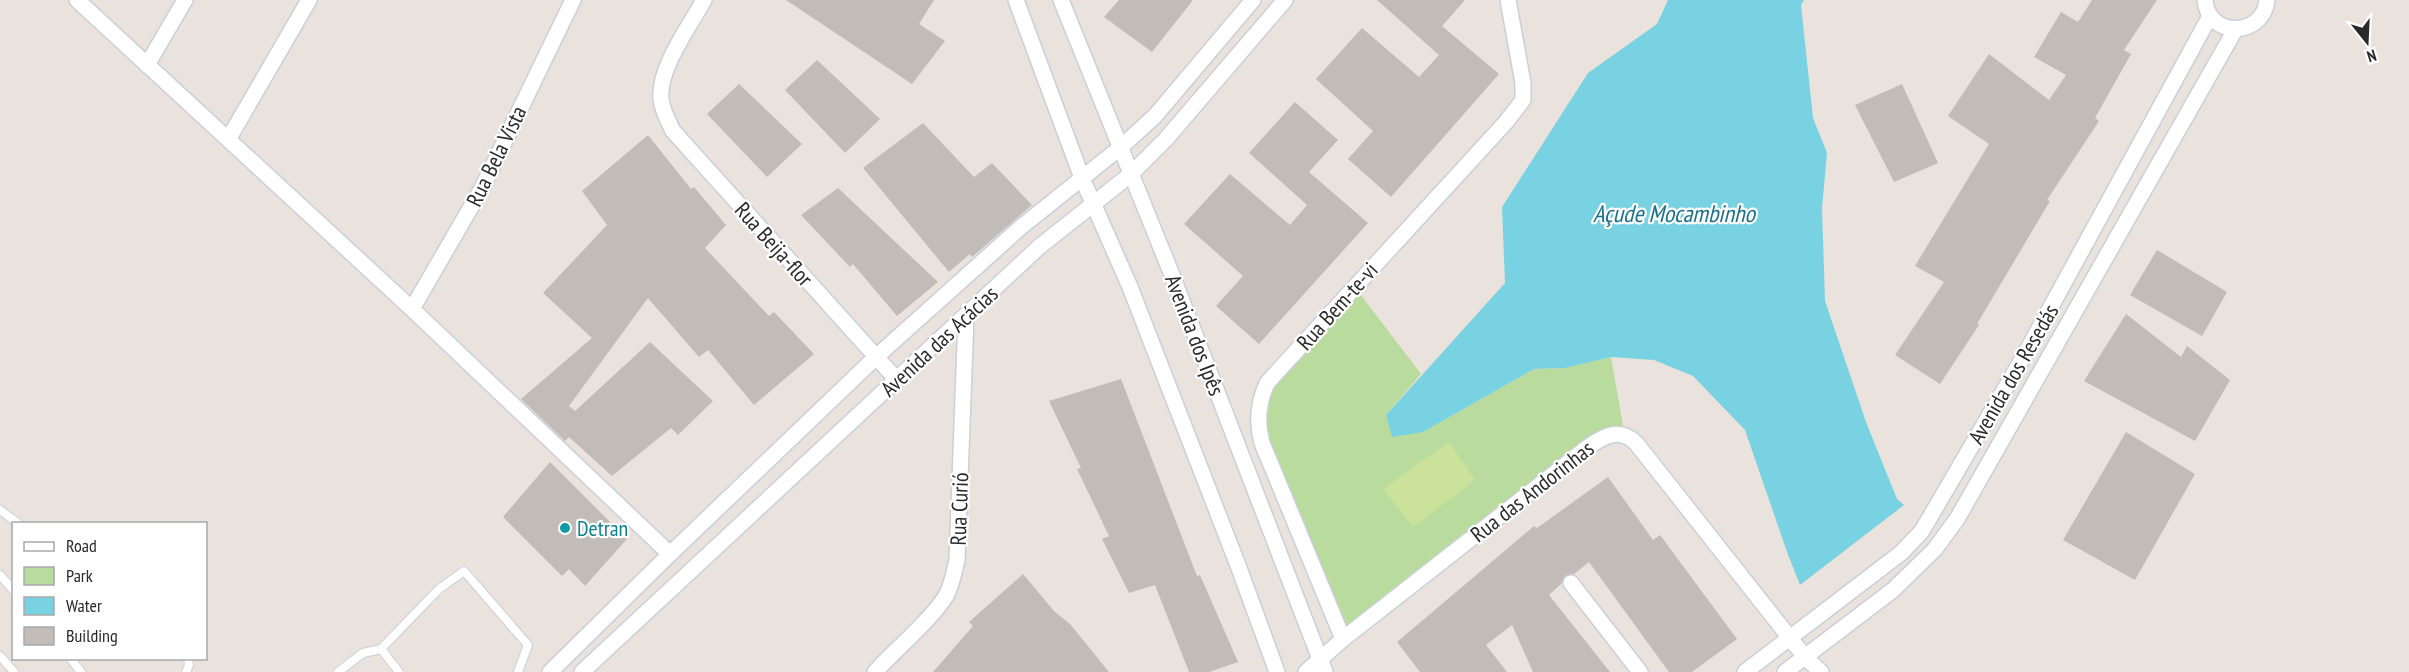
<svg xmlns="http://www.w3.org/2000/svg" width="2409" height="672" font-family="'PT Sans Narrow',sans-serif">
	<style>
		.green { fill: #b9db9d }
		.pitch { fill: #cbe29a }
		.water { fill: #78d2e2 }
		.building { fill: #c2bcb8 }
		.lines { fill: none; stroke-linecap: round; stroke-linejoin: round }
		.service-casing { stroke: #cacfd9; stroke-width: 10 }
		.minor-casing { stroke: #cacfd9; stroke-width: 18 }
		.service { stroke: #fff; stroke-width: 8 }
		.minor { stroke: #fff; stroke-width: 15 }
		.culture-dot { fill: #0f9aa8; stroke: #fff; stroke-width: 2 }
		.labels { text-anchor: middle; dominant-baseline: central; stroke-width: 4.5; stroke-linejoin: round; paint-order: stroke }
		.street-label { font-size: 22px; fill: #292929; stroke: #fff }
		.culture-label { font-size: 22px; fill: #0d838f; stroke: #fff; text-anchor: start }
		.water-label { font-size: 24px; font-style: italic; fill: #1a718b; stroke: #fff }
	</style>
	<rect width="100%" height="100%" fill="#eae2dc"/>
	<!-- green -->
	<polygon class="green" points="1357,290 1421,374 1386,415 1423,432 1534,369 1565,368 1611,357 1623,426 1343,637 1266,443 1262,417 1271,385"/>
	<!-- pitch -->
	<polygon class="pitch" points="1449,442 1475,480 1413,527 1383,489"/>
	<!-- water -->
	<polygon class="water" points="1668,0 1804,0 1801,5 1813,118 1827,153 1822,208 1825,301 1866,422 1897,499 1904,505 1800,585 1787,552 1745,430 1693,376 1654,360 1611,357 1565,368 1534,369 1423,432 1392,437 1386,415 1505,283 1502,207 1588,73 1657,24"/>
	<!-- building -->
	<g class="building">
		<polygon points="786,0 934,0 919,24 945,41 912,84"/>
		<polygon points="1119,0 1193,0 1152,52 1104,17"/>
		<polygon points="1377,0 1465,0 1442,26 1499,74 1391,197 1348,159 1373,131 1316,79 1362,28 1419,77 1439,55"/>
		<polygon points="2092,0 2157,0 2124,50 2131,54 2095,118 2099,121 2047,200 2050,201 1977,324 1979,325 1940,384 1895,355 1944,282 1915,266 1989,144 1948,116 1989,54 2049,100 2066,75 2034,57 2061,12 2078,22"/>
		<polygon points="817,60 880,119 845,153 785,90"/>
		<polygon points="739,84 802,144 767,177 707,114"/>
		<polygon points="1902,84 1938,163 1894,182 1855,105"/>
		<polygon points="1295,102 1338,140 1309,172 1368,223 1259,344 1216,306 1243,276 1184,224 1230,174 1290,225 1307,205 1249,153"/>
		<polygon points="923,123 974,177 992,163 1032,205 972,257 970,254 949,272 863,168"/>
		<polygon points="648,135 691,189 694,187 726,225 705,248 769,316 774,312 814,354 754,405 708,350 699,357 648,298 569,406 575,411 650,342 713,401 678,435 671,428 612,476 569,437 565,441 521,399 592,338 543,293 607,225 582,191"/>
		<polygon points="838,188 938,282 897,316 853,264 850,267 801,215"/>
		<polygon points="2157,250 2227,292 2202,336 2130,295"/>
		<polygon points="2126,314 2181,357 2187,346 2230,380 2195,441 2084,381"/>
		<polygon points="1121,379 1197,576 1200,575 1238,662 1209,672 1189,672 1155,585 1129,593 1102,539 1109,536 1077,469 1081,468 1049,401"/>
		<polygon points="2126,432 2195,474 2135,580 2063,540"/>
		<polygon points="550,462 627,539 585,586 569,569 562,576 503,517"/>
		<polygon points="1608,477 1653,540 1660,535 1737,639 1692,672 1669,672 1589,562 1574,574 1565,576 1561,584 1549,595 1610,672 1533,672 1512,625 1486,645 1507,672 1420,672 1397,642 1534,526 1537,528"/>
		<polygon points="1023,574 1054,611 1070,624 1109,672 933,672 973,626 969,622"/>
	</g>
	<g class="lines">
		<!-- service casing -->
		<g class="service-casing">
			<g id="service">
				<polyline points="0,510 19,524"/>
				<polyline points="0,575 14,591"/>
				<polyline points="381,649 399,672"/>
				<polyline points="0,656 14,672"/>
				<polyline points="70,658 81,672"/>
				<polyline points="186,672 189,665 188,658"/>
				<polyline points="338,672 363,653 381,649 439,589 464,571 528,645 518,672"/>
			</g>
		</g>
		<!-- minor casing -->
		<g class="minor-casing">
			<g id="minor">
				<polyline points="77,0 412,309 670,554"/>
				<path d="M704 0C689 27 658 69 661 99 662 110 668 121 673 131L897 380"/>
				<polyline points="1016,0 1082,178 1130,287 1239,568 1277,672"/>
				<polyline points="1061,0 1172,275 1325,672"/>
				<path d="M2205 0C2208 38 2263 38 2267 0"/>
				<polyline points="147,65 185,0"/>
				<polyline points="229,138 309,0"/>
				<polyline points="412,309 482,188 573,0"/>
				<polyline points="1571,583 1640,672"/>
				<path d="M1343 639 1262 443C1256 422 1258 403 1267 383L1506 122 1523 100V83L1508 0"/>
				<polyline points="550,672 670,554 876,357 1021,227 1121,147 1155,116 1253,0"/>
				<polyline points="582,672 1039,247 1131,174 1166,139 1285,0"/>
				<path d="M875 672C896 649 929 622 946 596 952 585 954 572 957 560L966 316"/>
				<path d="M1306 672 1343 639 1588 447C1604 436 1619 427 1636 443L1805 657 1821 672"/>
				<polyline points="1745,672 1901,553 1922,531 2024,356 2210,16"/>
				<polyline points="1785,672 1893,590 1935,549 1957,519 2235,30"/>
			</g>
		</g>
		<!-- service -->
		<use href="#service" class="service"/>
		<!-- minor -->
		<use href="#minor" class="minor"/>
	</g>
	<!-- markers -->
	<circle class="culture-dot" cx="565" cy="528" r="6"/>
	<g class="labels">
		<!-- street labels -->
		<g class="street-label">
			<text transform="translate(496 156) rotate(-64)">Rua Bela Vista</text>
			<text transform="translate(774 244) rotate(48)">Rua Beija-flor</text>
			<text transform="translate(1337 306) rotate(-48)">Rua Bem-te-vi</text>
			<text transform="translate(1195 335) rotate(69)">Avenida dos Ipês</text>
			<text transform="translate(939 341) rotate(-43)">Avenida das Acácias</text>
			<text transform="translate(2013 374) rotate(-60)">Avenida dos Resedás</text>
			<text transform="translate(1532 491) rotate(-38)">Rua das Andorinhas</text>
			<text transform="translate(959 509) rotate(-88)">Rua Curió</text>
		</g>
		<!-- culture labels -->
		<g class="culture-label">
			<text x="577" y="528">Detran</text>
		</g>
		<!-- water labels -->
		<g class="water-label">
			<text x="1674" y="213">Açude Mocambinho</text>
		</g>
	</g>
	<!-- legend -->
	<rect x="12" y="522" width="195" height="138" fill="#ffffff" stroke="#a9a9a9" stroke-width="1.5"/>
	<rect x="24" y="542" width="30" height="9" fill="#ffffff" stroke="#a9a9a9" stroke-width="1.5"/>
	<text x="66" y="552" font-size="18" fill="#292929">Road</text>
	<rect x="24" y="567" width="30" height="18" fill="#b9db9d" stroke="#a9a9a9" stroke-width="1.5"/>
	<text x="66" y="582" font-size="18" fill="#292929">Park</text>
	<rect x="24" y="597" width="30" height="18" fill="#78d2e2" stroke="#a9a9a9" stroke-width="1.5"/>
	<text x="66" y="612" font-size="18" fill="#292929">Water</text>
	<rect x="24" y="627" width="30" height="18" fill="#c2bcb8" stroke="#a9a9a9" stroke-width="1.5"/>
	<text x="66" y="642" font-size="18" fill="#292929">Building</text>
	<!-- north arrow -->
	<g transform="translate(2367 42) rotate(162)" stroke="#ffffff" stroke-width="4.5" paint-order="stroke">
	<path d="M0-4.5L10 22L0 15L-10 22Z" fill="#292929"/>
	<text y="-9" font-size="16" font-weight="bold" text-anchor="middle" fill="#292929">N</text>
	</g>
</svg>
